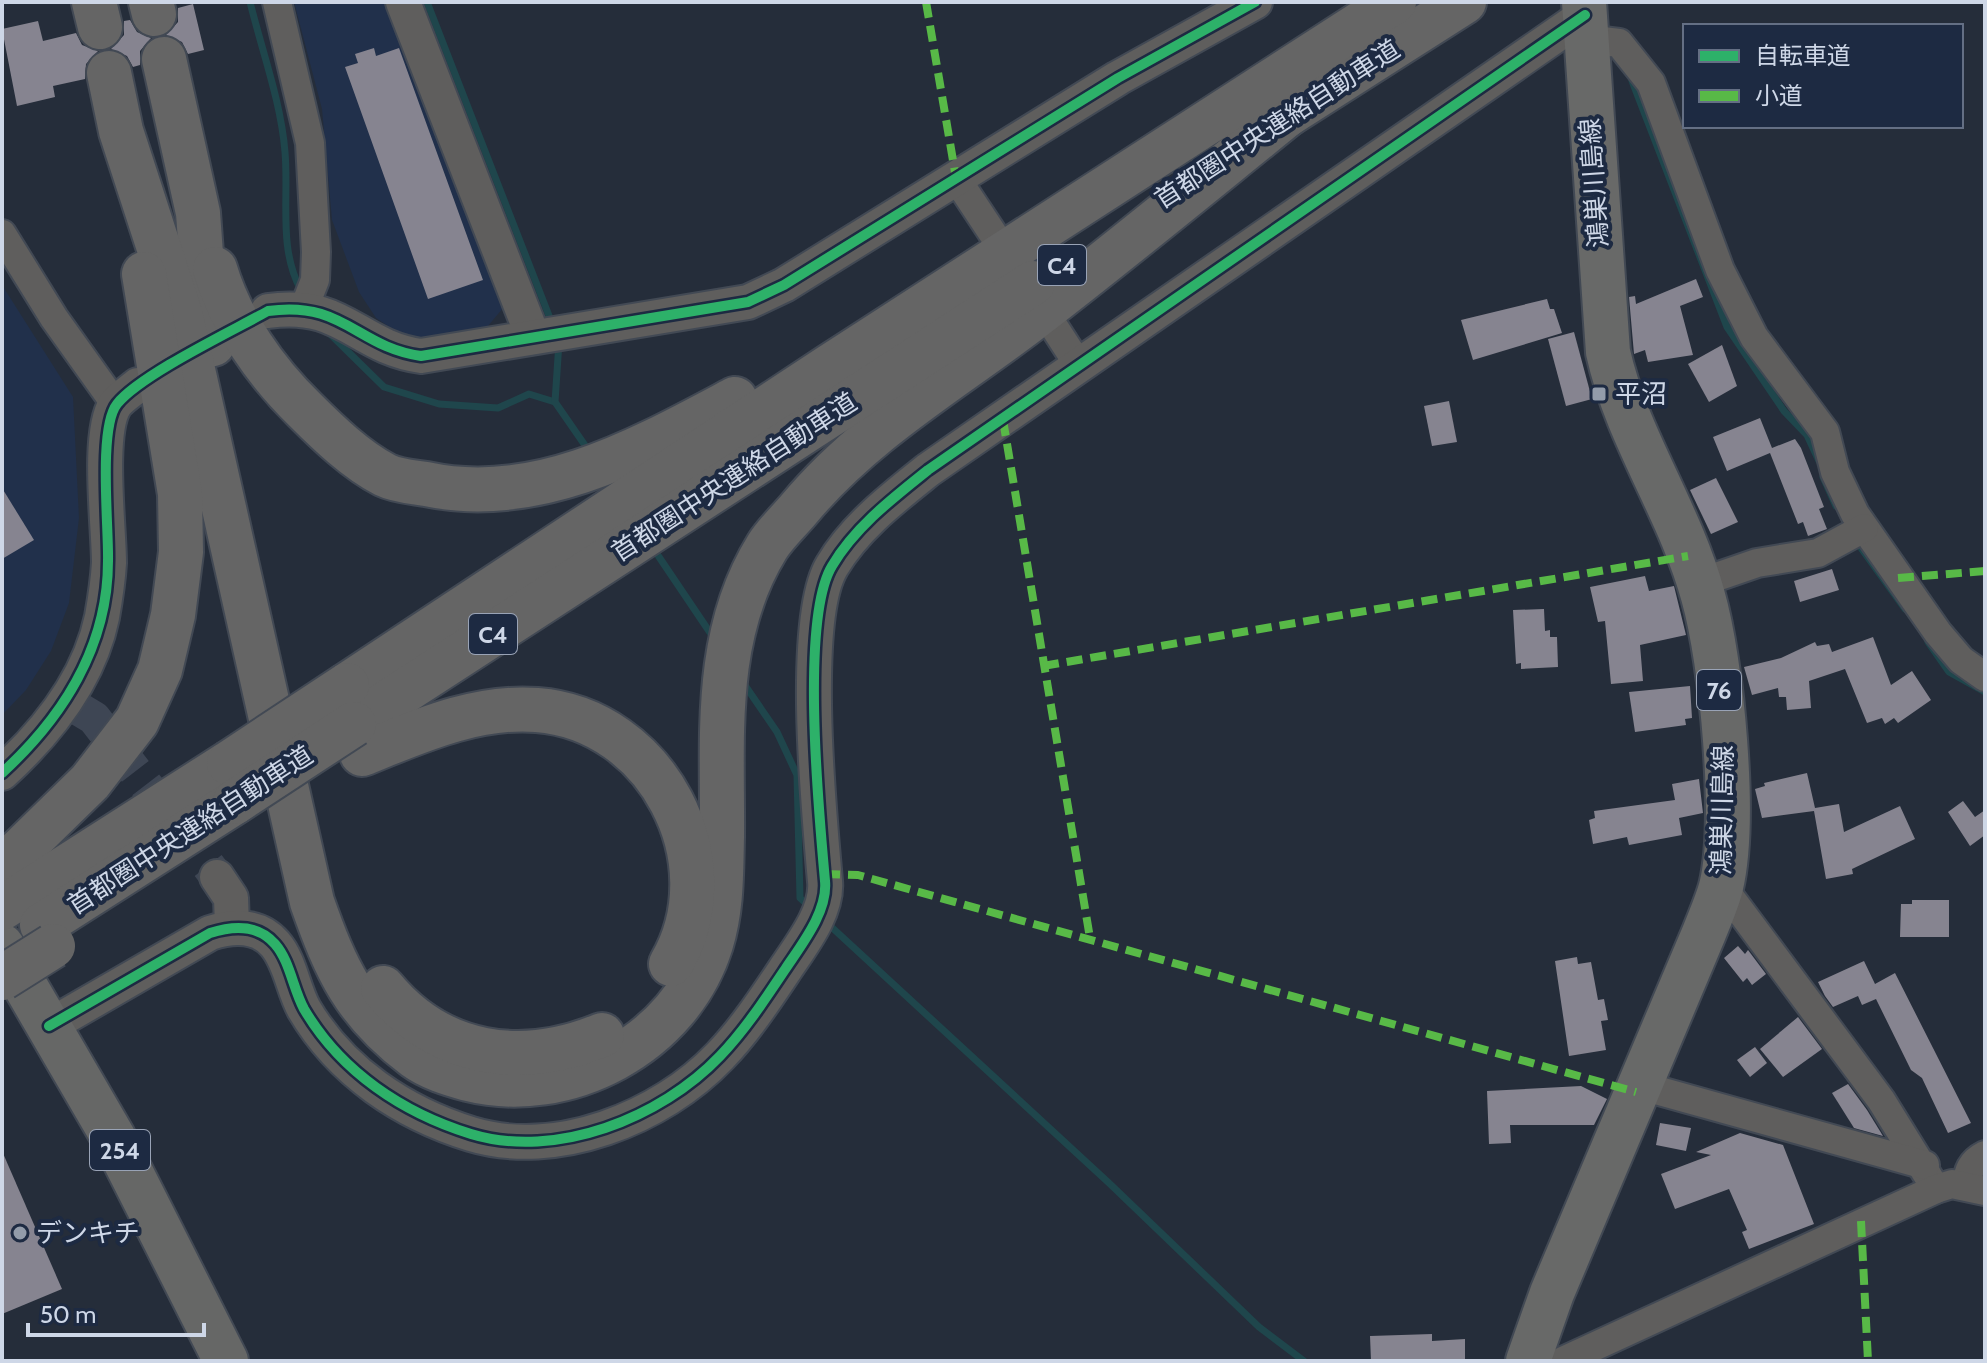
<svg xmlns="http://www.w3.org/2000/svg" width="1987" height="1363" font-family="Cabin,'Noto Sans JP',sans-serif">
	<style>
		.built { fill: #21304b }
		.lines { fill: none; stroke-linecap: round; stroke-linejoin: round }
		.stream { stroke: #1f464c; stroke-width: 7 }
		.building { fill: #868490 }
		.tertiary-tunnel { stroke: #3e4654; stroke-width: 34; stroke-dasharray: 34 17; stroke-linecap: butt }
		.minor-casing { stroke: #424954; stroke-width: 32 }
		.tertiary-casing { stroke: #424954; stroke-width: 38 }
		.primary-casing { stroke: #424954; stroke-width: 48 }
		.trunk-casing { stroke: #424954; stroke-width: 48 }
		.motorway-casing { stroke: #424954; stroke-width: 48 }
		.minor { stroke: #5f5e5d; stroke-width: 28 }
		.tertiary { stroke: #5f5e5d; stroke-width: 34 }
		.primary { stroke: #686968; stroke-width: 44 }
		.trunk { stroke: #666766; stroke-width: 44 }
		.motorway { stroke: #656565; stroke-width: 44 }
		.motorway-bridge-casing { stroke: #424954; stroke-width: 48; stroke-linecap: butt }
		.motorway-bridge { stroke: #656565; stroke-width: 44 }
		.quiet { stroke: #58b947; stroke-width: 8; stroke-dasharray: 16 8; stroke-linecap: butt }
		.cycleway-casing { stroke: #1d2a42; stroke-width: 15 }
		.cycleway { stroke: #2db169; stroke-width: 10 }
		.poi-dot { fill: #939caa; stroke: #1d2a42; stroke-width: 3 }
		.labels { text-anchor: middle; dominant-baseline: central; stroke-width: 8; stroke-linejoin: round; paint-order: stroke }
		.shield { fill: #1d2a42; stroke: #99a3b6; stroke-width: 2 }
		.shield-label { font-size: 24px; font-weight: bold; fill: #ced7e7 }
		.street-label { font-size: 26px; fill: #ced7e7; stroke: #1d2a42 }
		.poi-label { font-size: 26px; fill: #ced7e7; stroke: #1d2a42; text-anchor: start }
	</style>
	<rect width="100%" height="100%" fill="#252d3a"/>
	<!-- built -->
	<g class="built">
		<polygon points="294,2 393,2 498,275 503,308 483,332 438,343 403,336 376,318 359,292 332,220 322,109"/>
		<polygon points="2,285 73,397 79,518 69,603 51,651 26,690 2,715"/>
	</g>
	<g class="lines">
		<!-- stream -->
		<g class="stream">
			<path d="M250 2C262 51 281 102 285 152 289 198 278 249 301 290"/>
			<polyline points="427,2 553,326"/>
			<polyline points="1632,81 1727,327 1784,411 1807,435 1819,461"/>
			<polyline points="327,331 384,387 439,404 498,408 529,394 555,402"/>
			<polyline points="559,342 555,402 591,454"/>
			<polyline points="1823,477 1836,506"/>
			<polyline points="1856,541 1905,609"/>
			<polyline points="653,548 715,640"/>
			<polyline points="1928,642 1949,672 1985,692"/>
			<polyline points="742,681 777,732 797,775 800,898 811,908"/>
			<polyline points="826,922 1109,1183 1259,1327 1304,1361"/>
		</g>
	</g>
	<!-- building -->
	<g class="building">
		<polygon points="193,4 204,50 188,54 182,42 166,35 178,22 178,8"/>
		<polygon points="130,20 137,32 151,38 140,51 140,65 133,67 127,56 111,49 124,35 124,21"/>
		<polygon points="38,21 43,41 76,33 82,45 98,51 86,64 85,79 53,86 55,97 17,106 2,29"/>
		<polygon points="374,48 376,56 399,48 483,280 428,299 345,67 358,63 355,54"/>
		<polygon points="1696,279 1703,297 1680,306 1693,355 1648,362 1645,350 1634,354 1629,297 1635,296 1636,304"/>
		<polygon points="1547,299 1550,309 1554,309 1562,333 1473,360 1461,320"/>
		<polygon points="1574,332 1592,399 1566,406 1548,339"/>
		<polygon points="1722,345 1737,386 1709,402 1688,364"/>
		<polygon points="1449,401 1457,442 1432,446 1424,406"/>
		<polygon points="1760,418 1772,448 1795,439 1801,448 1824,507 1819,509 1827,529 1808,536 1803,522 1798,524 1770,453 1727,471 1713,437"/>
		<polygon points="1716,478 1738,522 1711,534 1690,490"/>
		<polygon points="2,488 34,540 2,559"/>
		<polygon points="1832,569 1839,590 1800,602 1794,581"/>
		<polygon points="1645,576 1649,591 1674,586 1686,635 1640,645 1643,681 1611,684 1605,621 1598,622 1590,587"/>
		<polygon points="1544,609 1545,631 1550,630 1550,637 1557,637 1558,667 1521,669 1521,663 1516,664 1513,610"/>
		<polygon points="1873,637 1891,685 1912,671 1931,700 1898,723 1894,718 1885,724 1882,718 1867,723 1845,669 1809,681 1811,708 1787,710 1786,697 1779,697 1778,688 1752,695 1744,667 1781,658 1815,642 1817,646 1829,644 1832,652"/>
		<polygon points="1690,686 1692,718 1685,719 1686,725 1635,732 1629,692"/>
		<polygon points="1807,773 1815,808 1839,804 1844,832 1900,806 1915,839 1852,869 1853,874 1826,879 1814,811 1762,818 1755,789 1765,786 1764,783"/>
		<polygon points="1699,779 1703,813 1679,818 1682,835 1629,845 1627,837 1593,844 1589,820 1595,818 1594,811 1675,800 1672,784"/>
		<polygon points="1963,801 1975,817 1985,810 1985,835 1970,846 1948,812"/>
		<polygon points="1912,900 1949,900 1949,937 1900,937 1901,904 1912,904"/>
		<polygon points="1738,946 1745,954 1748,950 1766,974 1752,985 1747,978 1743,982 1724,958"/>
		<polygon points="1577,957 1578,964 1591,962 1598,1000 1604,999 1608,1020 1601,1021 1606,1050 1569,1056 1555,961"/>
		<polygon points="1864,961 1875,984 1895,973 1971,1123 1948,1133 1922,1078 1911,1070 1876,999 1862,1005 1858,996 1833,1007 1825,996 1818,982"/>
		<polygon points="1798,1017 1822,1049 1783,1077 1760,1049"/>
		<polygon points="1755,1047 1767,1063 1750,1077 1737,1060"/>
		<polygon points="1848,1084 1867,1110 1883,1136 1854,1128 1832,1093"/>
		<polygon points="1581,1086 1607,1099 1594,1125 1510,1125 1511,1143 1489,1144 1487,1091"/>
		<polygon points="1660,1123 1691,1128 1686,1151 1656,1145"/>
		<polygon points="1740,1133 1783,1145 1814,1224 1749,1249 1742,1232 1747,1230 1729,1189 1675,1209 1661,1174 1711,1155 1696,1152"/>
		<polygon points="2,1151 62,1289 2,1314"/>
		<polygon points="1432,1334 1432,1341 1465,1339 1465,1359 1371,1361 1370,1336"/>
	</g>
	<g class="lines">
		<!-- tertiary-tunnel -->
		<polyline class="tertiary-tunnel" points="79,709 94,718 217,877"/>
		<!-- minor casing -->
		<g class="minor-casing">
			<g id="minor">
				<polyline points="277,2 310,143 316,252 315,280 304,308"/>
				<polyline points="1586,39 1619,43 1651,83 1720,270 1754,337 1825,432 1835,472 1855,514 1938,633 1961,660 1985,677"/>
				<polyline points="956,178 1013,264"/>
				<polyline points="2,234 54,318 116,405"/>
				<polyline points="1036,299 1078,364"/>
				<polyline points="1699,583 1757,563 1818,553 1864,528"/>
				<polyline points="1721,885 1881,1100 1936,1189"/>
				<polyline points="1638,1085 1925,1165"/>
				<path d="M1966 1186C1968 1171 1971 1162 1985 1155"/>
				<polyline points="1563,1361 1936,1189 1952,1184 1985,1191"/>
			</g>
		</g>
		<!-- tertiary casing -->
		<g class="tertiary-casing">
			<g id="tertiary">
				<polyline points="403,2 533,337"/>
				<path d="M268 311C343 300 357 347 421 356L748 302 784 285 1118 78 1255 2"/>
				<path d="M2 773C48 731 89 680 102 617 105 600 108 580 109 563 109 527 97 434 115 405 120 398 131 391 138 385"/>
				<polyline points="217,877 231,898 232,926"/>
				<path d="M49 1026 210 933C232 926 258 924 275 944 290 961 293 989 304 1009 341 1072 403 1113 471 1134 556 1160 661 1118 720 1056 745 1030 766 998 786 968 802 944 828 911 825 881 819 813 800 619 832 566 855 527 893 498 928 470L1585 15"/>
			</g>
		</g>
		<!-- primary casing -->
		<g class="primary-casing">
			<path id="primary" d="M1528 1361 1552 1293 1704 933C1710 918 1717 902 1721 887 1737 820 1722 663 1703 596 1680 511 1627 438 1608 352L1584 2"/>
		</g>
		<!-- trunk casing -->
		<g class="trunk-casing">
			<polyline id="trunk" points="2,946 113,1137 226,1361"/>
		</g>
		<!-- motorway casing -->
		<g class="motorway-casing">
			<g id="motorway">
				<polyline points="94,2 100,27"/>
				<polyline points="151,2 154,14"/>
				<polyline points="164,59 198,213 205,308 213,344"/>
				<path d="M109 73 121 131 181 316 312 902C336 970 354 1011 415 1057 430 1068 450 1074 468 1079 567 1104 680 1044 711 944 722 908 721 874 722 837 723 739 712 636 767 547 775 534 788 522 799 509 863 432 949 382 1028 322 1118 253 1205 181 1293 110"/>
				<polyline points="1271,125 1464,2"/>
				<path d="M215 269C231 323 266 372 305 410 328 433 356 460 385 475 397 481 414 482 426 484 537 508 641 449 735 399"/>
				<polyline points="347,685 830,366 1394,2"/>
				<polyline points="354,724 1033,283"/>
				<path d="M362 754C417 732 476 705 537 710 657 719 731 861 671 964"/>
				<polyline points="2,868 90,782 137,721 160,670 173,615 181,552 180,494 144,274"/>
				<polyline points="2,908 229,763"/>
				<polyline points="42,925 235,802"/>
				<path d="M383 988C440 1057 522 1068 602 1035"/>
			</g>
		</g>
		<!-- minor -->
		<use href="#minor" class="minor"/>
		<!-- tertiary -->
		<use href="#tertiary" class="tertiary"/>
		<!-- primary -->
		<use href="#primary" class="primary"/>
		<!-- trunk -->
		<use href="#trunk" class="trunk"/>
		<!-- motorway -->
		<use href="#motorway" class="motorway"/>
		<!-- motorway-bridge casing -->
		<g class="motorway-bridge-casing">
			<g id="motorway-bridge">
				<polyline points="229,763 347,685"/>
				<polyline points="235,802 354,724"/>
				<polyline points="2,978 53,946"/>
			</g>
		</g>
		<!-- motorway-bridge -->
		<use href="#motorway-bridge" class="motorway-bridge"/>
		<!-- quiet -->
		<g class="quiet">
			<polyline points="926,2 956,178"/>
			<polyline points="1003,420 1090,938"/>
			<polyline points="1898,578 1985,571"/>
			<polyline points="1043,666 1688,556"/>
			<polyline points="824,874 858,875 1636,1092"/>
			<polyline points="1861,1221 1868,1361"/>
		</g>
		<!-- cycleway casing -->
		<g class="cycleway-casing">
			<g id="cycleway">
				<path d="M2 773C62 718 108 647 108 561 109 529 98 428 117 404 140 375 232 331 268 311 343 300 357 347 421 356L748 302 784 285 1118 78 1255 2"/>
				<path d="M49 1026 210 933C232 926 258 924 275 944 290 961 293 989 304 1009 341 1072 403 1113 471 1134 556 1160 661 1118 720 1056 745 1030 766 998 786 968 802 944 828 911 825 881 819 813 800 619 832 566 855 527 893 498 928 470L1585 15"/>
			</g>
		</g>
		<!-- cycleway -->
		<use href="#cycleway" class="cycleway"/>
	</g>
	<!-- markers -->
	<g class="poi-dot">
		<rect x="1591" y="386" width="16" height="16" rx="4"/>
		<circle cx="20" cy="1233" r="8"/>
	</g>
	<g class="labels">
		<!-- shield labels -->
		<g class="shield">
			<rect x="1038" y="245" width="48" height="40" rx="6"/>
			<rect x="469" y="614" width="48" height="40" rx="6"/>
			<rect x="1697" y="670" width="44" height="40" rx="6"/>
			<rect x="90" y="1130" width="60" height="40" rx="6"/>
		</g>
		<g class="shield-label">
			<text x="1062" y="265">C4</text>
			<text x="493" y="634">C4</text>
			<text x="1719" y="690">76</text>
			<text x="120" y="1150">254</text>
		</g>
		<!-- street labels -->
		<g class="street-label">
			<text transform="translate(1277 124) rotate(-33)">首都圏中央連絡自動車道</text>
			<text transform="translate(1594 183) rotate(-94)">鴻巣川島線</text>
			<text transform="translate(734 477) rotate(-33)">首都圏中央連絡自動車道</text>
			<text transform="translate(1722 810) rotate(-89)">鴻巣川島線</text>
			<text transform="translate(190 830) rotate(-33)">首都圏中央連絡自動車道</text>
		</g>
		<!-- poi labels -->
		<g class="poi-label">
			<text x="1615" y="394">平沼</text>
			<text x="36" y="1233">デンキチ</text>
		</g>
	</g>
	<!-- border -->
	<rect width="1987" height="1363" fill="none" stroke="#ced7e7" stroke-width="8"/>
	<!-- legend -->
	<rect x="1683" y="24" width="280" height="104" fill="#1d2a42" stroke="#646f84" stroke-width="2"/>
	<rect x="1699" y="50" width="40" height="12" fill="#2db169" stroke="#646f84" stroke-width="2"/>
	<text x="1755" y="64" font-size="24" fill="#ced7e7">自転車道</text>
	<rect x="1699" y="90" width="40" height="12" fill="#58b947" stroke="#646f84" stroke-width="2"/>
	<text x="1755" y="104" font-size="24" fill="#ced7e7">小道</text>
	<!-- scale -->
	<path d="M28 1323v12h176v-12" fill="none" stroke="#ced7e7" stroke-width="4"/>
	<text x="40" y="1323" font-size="24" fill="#ced7e7" stroke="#1d2a42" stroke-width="6" paint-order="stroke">50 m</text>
</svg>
